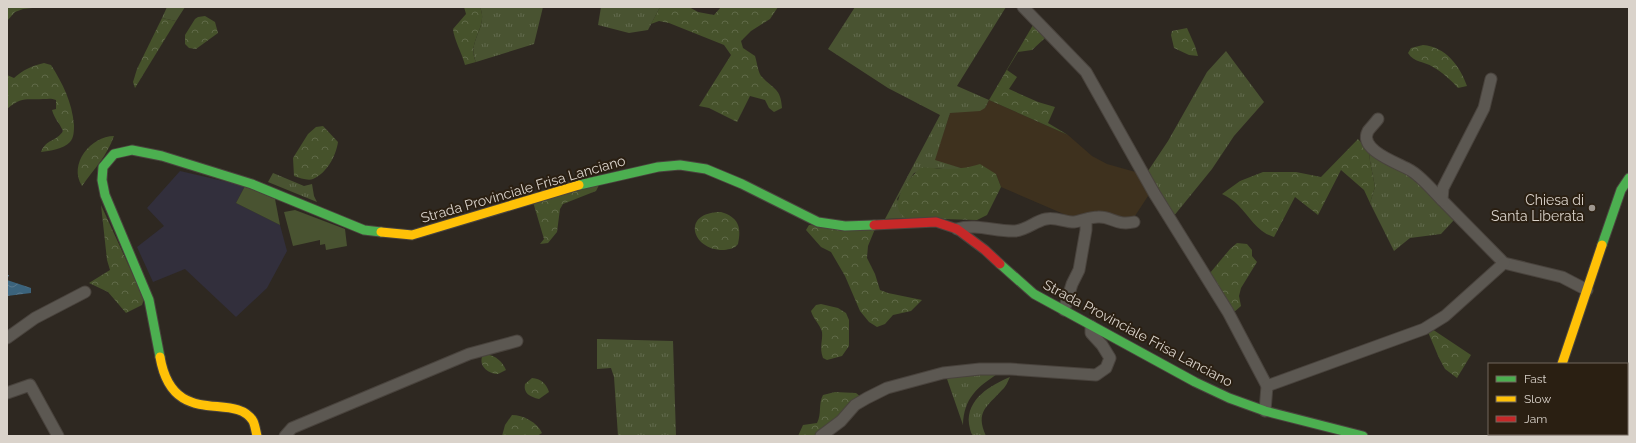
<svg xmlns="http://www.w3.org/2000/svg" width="1636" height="443" font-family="Raleway,sans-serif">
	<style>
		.built { fill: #3e311e }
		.industrial { fill: #322f3c }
		.grass { fill: url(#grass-tufts) }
		.forest { fill: url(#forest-crowns) }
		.green { fill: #495331 }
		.water { fill: url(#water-waves) }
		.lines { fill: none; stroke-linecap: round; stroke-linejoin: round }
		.street-casing { stroke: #49433d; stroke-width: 13 }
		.fast-casing { stroke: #49433d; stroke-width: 11 }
		.slow-casing { stroke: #49433d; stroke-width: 11 }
		.jam-casing { stroke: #49433d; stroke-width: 11 }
		.street { stroke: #5c5852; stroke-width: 11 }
		.fast { stroke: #4caf50; stroke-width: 9 }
		.slow { stroke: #ffc107; stroke-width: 9 }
		.jam { stroke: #c62828; stroke-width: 9 }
		.poi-dot { fill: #9e9790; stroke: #2a1f12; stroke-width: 1.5 }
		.labels { text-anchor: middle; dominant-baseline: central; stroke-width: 4; stroke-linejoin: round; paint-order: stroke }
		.street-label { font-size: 14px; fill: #dad3cb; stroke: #2a1f12 }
		.poi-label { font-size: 14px; fill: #dad3cb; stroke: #2a1f12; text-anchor: end }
	</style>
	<defs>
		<pattern id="grass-tufts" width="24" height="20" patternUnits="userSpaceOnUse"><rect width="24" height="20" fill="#495331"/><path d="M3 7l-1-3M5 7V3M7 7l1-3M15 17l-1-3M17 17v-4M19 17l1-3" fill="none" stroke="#636b4e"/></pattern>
		<pattern id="forest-crowns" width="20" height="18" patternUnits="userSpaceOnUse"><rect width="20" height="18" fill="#46522b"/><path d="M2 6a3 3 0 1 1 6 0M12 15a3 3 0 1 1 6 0" fill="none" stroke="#606a48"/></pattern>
		<pattern id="water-waves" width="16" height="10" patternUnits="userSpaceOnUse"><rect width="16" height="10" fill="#3b637c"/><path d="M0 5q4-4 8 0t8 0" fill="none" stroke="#57788d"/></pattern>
	</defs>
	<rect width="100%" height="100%" fill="#2e2821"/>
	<!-- built -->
	<polygon class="built" points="989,100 1068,135 1092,156 1107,164 1139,173 1150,193 1131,222 1073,218 1001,187 996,174 964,169 934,161 950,113 985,108"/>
	<!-- industrial -->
	<polygon class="industrial" points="180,171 245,186 236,203 280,225 287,251 267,288 236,317 185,269 153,282 137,247 164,226 147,208"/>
	<!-- grass -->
	<g class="grass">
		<polygon points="167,7 185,7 176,21 162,18"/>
		<path d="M480 7H543L534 44 476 62C466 41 489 28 480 7Z"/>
		<polygon points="601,7 660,7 648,30 629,33 598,25"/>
		<polygon points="855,7 1006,7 957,86 989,100 985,108 980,111 950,113 935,160 964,169 950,170 936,168 914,173 897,199 906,218 885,219 940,115 888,88 828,49"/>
		<polygon points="1226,51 1264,102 1234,136 1212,169 1173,217 1148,171 1168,141 1207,72"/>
		<polygon points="1369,151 1414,175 1438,198 1454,220 1441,234 1410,238 1394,251 1370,203 1375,187 1370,161"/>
		<polygon points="273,173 304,186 312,184 314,196 317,202 268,182"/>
		<polygon points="597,339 673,341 676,436 618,436 614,377 611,368 597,369"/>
		<path d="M999 373C977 387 964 398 963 425L946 376Z"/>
		<path d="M1010 377C1008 381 1006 387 1002 390 987 407 975 411 986 436H973C970 432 970 428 969 424 966 399 991 385 1010 377Z"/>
	</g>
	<!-- forest -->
	<g class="forest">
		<polygon points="7,7 42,7 23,9 15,12 7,21"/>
		<path d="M464 7H480C489 28 466 41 476 62L465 65C462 53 454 40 453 29L466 14Z"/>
		<path d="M660 7H689L698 12 714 15 721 7H778L770 19 751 31 741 41 743 48 755 56C757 62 758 73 762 77 773 89 781 88 782 108L774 112 769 108 765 100 750 96 737 122 709 108 699 106 731 55 724 45 669 23 659 21 651 24Z"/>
		<polygon points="205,16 215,22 218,33 196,49 189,48 185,44 185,35 195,19 198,17"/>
		<polygon points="162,18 176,21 135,88 133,82 137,69"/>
		<polygon points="1033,25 1045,38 1032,50 1018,52 1007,70 1017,77 1009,89 1038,102 1055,107 1048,123 1068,135 989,100"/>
		<polygon points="1187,28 1195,46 1198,56 1189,55 1174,48 1171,35 1172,31"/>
		<path d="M1423 45C1446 47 1460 66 1467 86L1458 88C1451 80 1442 72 1433 67 1424 61 1414 63 1408 53L1411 48Z"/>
		<path d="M44 63 51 65C63 84 72 102 74 125 74 130 74 138 70 142 63 149 50 151 41 152 46 139 56 142 63 131 59 122 55 120 52 110L56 109V100C51 98 48 99 43 99 26 100 22 96 7 109V75L14 78C23 70 31 66 44 63Z"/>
		<path d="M323 126 338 142C336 156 327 173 313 179 308 181 300 178 294 176L293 158 308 134 316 127Z"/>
		<path d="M114 136C107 156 94 169 82 186 68 164 91 136 114 136Z"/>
		<path d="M1358 139 1369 151 1370 161 1375 187 1370 203 1364 190 1341 170 1318 215 1295 197 1274 237C1257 232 1250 217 1238 205 1233 200 1228 197 1222 194L1240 181 1263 172H1296L1321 177Z"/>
		<path d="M980 164 996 174 1001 187 987 215 977 220 906 218C885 206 909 177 922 167 944 169 958 171 980 164Z"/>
		<polygon points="601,181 596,191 563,204 560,209 557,232 548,243 540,244 544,239 533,202"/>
		<polygon points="101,205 144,299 142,305 126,313 108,292 89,283 110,270 107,260"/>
		<path d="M721 212C738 217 742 227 738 244 734 249 730 249 724 250 692 251 680 212 721 212Z"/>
		<polygon points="809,225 875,229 868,246 867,258 875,274 880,290 888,293 922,300 911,311 893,315 885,324 877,327 869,322 860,311 845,276 831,252 821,247 806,230"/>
		<polygon points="1237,243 1247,244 1252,250 1252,256 1257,262 1241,288 1239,296 1241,306 1233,313 1210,273 1230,249"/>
		<path d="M821 304 838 308 846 313 849 320V346L842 356 827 360 823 358C819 347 823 341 822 332 820 324 813 319 811 311L816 305Z"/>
		<polygon points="1432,329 1471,355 1457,378 1445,369 1439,358 1428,332"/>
		<path d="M486 354C496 356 502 361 506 370L498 374C489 374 479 367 482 357Z"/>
		<path d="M532 378C541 379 546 383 549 392L539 399C530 397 523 393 525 384Z"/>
		<path d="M835 392 856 393 861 397 818 436H798L803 425 817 423C822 414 818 404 823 395Z"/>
		<path d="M512 415C523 415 537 422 542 433L537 436H502L505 425Z"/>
	</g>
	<!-- green -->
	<g class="green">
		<polygon points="245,186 275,199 280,225 236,203"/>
		<polygon points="295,210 345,229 347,246 326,250 325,244 320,245 320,240 293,246 284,212"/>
	</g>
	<!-- water -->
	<polygon class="water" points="7,275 9,275 7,280 31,288 31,293 7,296"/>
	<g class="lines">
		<!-- street casing -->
		<g class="street-casing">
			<g id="street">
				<polyline points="1023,7 1086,72 1154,193 1228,312 1267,386 1265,411"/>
				<polyline points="1491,79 1484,108 1443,188 1442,200 1504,263 1562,277 1587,290"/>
				<path d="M1378 119C1375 123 1371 127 1368 131 1358 150 1398 163 1410 170 1421 176 1432 190 1442 200"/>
				<path d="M957 229C976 223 996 232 1015 231 1027 230 1035 221 1046 219 1056 217 1065 222 1074 222 1082 221 1090 217 1098 217 1111 216 1116 226 1134 222"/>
				<polyline points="1064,310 1072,284 1079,270 1086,230 1086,220"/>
				<polyline points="7,338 35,318 85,292"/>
				<polyline points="1267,386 1424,329 1445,316 1504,263"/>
				<polyline points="7,393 30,385 58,436"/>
				<polyline points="285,436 292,428 469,354 517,341"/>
				<polyline points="821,436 841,421 855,405 867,398 887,388 943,373 980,369 1010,369 1096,375 1106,368 1110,358 1102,345 1091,333 1091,326"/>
			</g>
		</g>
		<!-- fast casing -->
		<g class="fast-casing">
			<g id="fast">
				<polyline points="579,185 658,167 680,165 706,169 742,184 818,222 845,226 874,225"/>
				<polyline points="1602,245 1621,190 1629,178"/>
				<polyline points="1000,264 1034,294 1195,382 1229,398 1265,411 1363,436"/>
				<polyline points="160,357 149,300 105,195 102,180 103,167 114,154 132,150 162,156 252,184 364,230 381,232"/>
				<polyline points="1504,436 1508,434"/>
			</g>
		</g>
		<!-- slow casing -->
		<g class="slow-casing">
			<g id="slow">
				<polyline points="381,232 412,235 579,185"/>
				<path d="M160 357C173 431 234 390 253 421 255 425 256 432 257 436"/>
				<polyline points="1562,364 1602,245"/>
			</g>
		</g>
		<!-- jam casing -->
		<g class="jam-casing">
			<polyline id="jam" points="874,225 936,222 957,229 985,250 1000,264"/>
		</g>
		<!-- street -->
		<use href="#street" class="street"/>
		<!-- fast -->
		<use href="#fast" class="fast"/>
		<!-- slow -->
		<use href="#slow" class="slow"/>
		<!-- jam -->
		<use href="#jam" class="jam"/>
	</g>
	<!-- markers -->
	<circle class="poi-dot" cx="1592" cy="208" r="4"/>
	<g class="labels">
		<!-- street labels -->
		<g class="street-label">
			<text transform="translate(523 189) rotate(-16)">Strada Provinciale Frisa Lanciano</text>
			<text transform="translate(1138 333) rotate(28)">Strada Provinciale Frisa Lanciano</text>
		</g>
		<!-- poi labels -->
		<g class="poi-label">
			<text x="1584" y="200">Chiesa di<tspan x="1584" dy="16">Santa Liberata</tspan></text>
		</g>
	</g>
	<!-- border -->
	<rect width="1636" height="443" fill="none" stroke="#dad3cb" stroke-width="16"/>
	<!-- legend -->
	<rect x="1488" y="363" width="140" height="72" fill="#2a1f12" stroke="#70675c"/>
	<rect x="1496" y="376" width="20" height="6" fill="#4caf50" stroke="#70675c"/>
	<text x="1524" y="383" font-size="12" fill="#dad3cb">Fast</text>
	<rect x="1496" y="396" width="20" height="6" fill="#ffc107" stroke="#70675c"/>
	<text x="1524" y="403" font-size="12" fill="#dad3cb">Slow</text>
	<rect x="1496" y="416" width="20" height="6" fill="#c62828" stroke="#70675c"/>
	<text x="1524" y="423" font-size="12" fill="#dad3cb">Jam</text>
</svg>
